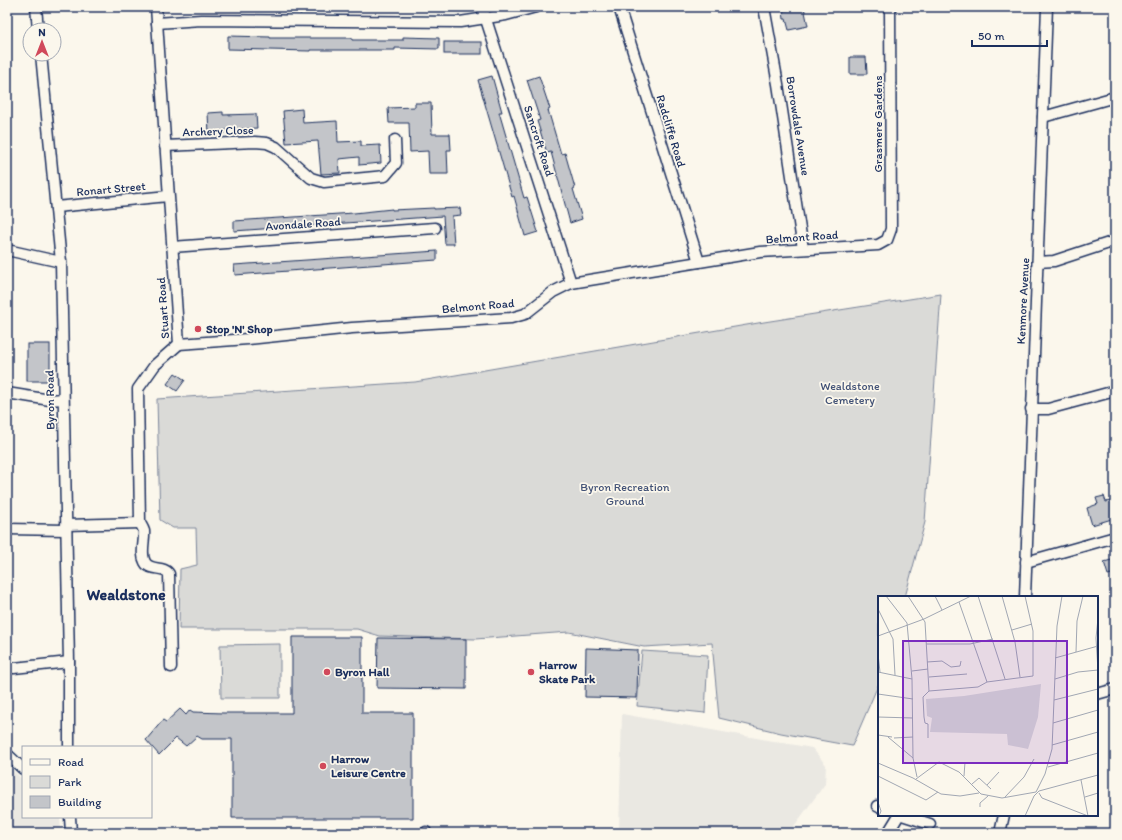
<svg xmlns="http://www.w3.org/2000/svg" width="1122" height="840" font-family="Itim,sans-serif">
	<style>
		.built { fill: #eae8e2 }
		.green { fill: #dadad7; stroke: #7a849a }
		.building { fill: #c3c5c9; stroke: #1b2f5e }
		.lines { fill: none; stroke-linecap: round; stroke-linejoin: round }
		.minor-casing { stroke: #1b2f5e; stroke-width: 13 }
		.minor { stroke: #fbf7ec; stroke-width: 10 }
		.poi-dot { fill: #d1495b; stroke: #fbf7ec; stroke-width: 1.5 }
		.labels { text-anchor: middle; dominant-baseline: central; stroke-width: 3.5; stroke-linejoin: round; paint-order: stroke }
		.street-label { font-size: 12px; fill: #1b2f5e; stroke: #fbf7ec }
		.poi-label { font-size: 12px; font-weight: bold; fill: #1b2f5e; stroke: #fbf7ec; text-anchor: start }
		.park-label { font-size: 12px; fill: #415176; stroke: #fbf7ec }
		.district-label { font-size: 16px; font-weight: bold; fill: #1b2f5e; stroke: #fbf7ec }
		.inset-road { fill: none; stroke: #a1a7b3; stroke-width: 1 }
		.view { fill: #7b2cbf; fill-opacity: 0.15; stroke: #7b2cbf; stroke-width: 2 }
		.inset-edge { fill: none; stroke: #1b2f5e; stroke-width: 2 }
	</style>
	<rect width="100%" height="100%" fill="#fbf7ec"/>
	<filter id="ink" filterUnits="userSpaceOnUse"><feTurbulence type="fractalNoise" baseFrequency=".025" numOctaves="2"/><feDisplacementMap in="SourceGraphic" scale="8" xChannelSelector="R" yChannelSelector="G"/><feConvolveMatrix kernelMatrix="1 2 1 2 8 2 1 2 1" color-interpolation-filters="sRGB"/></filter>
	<g filter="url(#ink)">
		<!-- built -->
		<g class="built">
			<polygon points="622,714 812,748 826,765 825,784 789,833 619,833"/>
			<polygon points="7,765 23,780 23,817 60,817 61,833 7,833"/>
		</g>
		<!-- green -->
		<g class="green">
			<polygon points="941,294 925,522 905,597 879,597 879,683 852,746 781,733 719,718 712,643 644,647 569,632 475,639 380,636 357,629 179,629 180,569 197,565 196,528 173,528 160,520 157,399 415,382 764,322"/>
			<polygon points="280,644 280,698 221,698 220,645"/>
			<polygon points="642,651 708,655 705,713 637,706"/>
		</g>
		<!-- building -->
		<g class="building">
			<polygon points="804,7 808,26 789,30 786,19 784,19 783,11"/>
			<polygon points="228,36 270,37 270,38 352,38 352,40 403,40 403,37 439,38 439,49 395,48 395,50 310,50 310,51 228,49"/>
			<rect x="444" y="42" width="38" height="12"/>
			<polygon points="850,57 866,57 867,74 850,74"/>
			<polygon points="492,76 502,112 499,112 524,198 527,197 538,232 525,236 514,196 512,197 478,80"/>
			<polygon points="539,76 550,109 548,110 561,154 565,153 575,188 573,189 582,219 570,223 551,152 547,153 537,121 540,120 527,80"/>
			<polygon points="415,103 431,103 432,134 450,134 451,150 447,150 448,174 429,174 428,151 410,152 409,123 389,123 388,108 415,107"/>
			<polygon points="302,109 303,123 337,121 338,142 361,141 361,146 380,145 381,163 359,165 359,157 339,159 340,173 321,174 318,141 286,143 283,111"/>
			<polygon points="223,112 223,115 256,114 257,128 225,130 225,133 209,134 208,113"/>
			<polygon points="434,208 434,209 460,208 461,215 452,216 454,244 445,244 443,216 234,231 234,221 354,213 392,209 392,210"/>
			<polygon points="437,251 437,260 235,275 234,265"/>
			<rect x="27" y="344" width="23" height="37"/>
			<polygon points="175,373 185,380 177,391 167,384"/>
			<polygon points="1104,496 1106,502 1115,500 1115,518 1092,525 1087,508 1098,504 1096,498"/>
			<polygon points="1115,559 1115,573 1108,575 1104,562"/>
			<polygon points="292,637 362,637 362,713 413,713 413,818 232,818 232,739 202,739 197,736 186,746 176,738 159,755 146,740 163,720 166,722 180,709 186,715 190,710 193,712 223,713 292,713"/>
			<polygon points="378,638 466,639 466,689 377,688"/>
			<polygon points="586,648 638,650 637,698 585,697"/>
		</g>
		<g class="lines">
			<!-- minor casing -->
			<g class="minor-casing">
				<g id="minor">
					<polyline points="36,7 38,30"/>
					<polyline points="156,7 179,344"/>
					<polyline points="482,7 571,283"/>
					<polyline points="619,7 699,262"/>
					<polyline points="764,7 778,84 803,249"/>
					<polyline points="157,23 201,20 460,22 506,15 536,7"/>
					<polyline points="41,54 61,262 69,662 69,747"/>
					<polyline points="1043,117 1115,97"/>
					<polyline points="165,146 255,142 267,143 276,147 311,178 324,182 385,176 396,163 395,140"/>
					<polyline points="56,207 168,196"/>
					<polyline points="172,247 435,228"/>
					<polyline points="7,250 61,262"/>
					<polyline points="1038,262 1054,261 1115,241"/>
					<polyline points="179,344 248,339 352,328 511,318 525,314 553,292 571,283 760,252 878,245 887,240 891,229 890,7"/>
					<polyline points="7,393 50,400 63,399"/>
					<polyline points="1031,409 1048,409 1115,391"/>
					<polyline points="66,525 140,523"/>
					<polyline points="7,529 66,530"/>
					<polyline points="1026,562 1115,537"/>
					<polyline points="1025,597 1047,7"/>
					<path d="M171 667 169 574C164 565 150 572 145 562 140 553 145 541 144 531 143 528 141 525 140 523L138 389 155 365 179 344"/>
					<polyline points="7,668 14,668 69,662"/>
					<polyline points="1097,694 1115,689"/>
					<polyline points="7,754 23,769"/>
					<polyline points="877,806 879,807"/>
					<polyline points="902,815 930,824"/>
					<polyline points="70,817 71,833"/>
					<polyline points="426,832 426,833"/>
					<polyline points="888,833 899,815"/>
					<polyline points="1000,833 1004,815"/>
				</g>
			</g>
			<!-- minor -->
			<use href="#minor" class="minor"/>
		</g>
	</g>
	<!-- markers -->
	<g class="poi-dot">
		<circle cx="198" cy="329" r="4"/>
		<circle cx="327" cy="672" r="4"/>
		<circle cx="531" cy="672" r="4"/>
		<circle cx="323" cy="766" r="4"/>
	</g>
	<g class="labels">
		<!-- street labels -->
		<g class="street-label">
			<text transform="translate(878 124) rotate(-90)">Grasmere Gardens</text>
			<text transform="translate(798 126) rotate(81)">Borrowdale Avenue</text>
			<text transform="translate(218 131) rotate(-2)">Archery Close</text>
			<text transform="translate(671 131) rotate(73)">Radcliffe Road</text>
			<text transform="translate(539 141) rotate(72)">Sancroft Road</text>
			<text transform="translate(111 189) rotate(-5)">Ronart Street</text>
			<text transform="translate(303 224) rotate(-4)">Avondale Road</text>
			<text transform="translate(802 237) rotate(-4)">Belmont Road</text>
			<text transform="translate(1023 301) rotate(-87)">Kenmore Avenue</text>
			<text transform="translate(478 306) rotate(-5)">Belmont Road</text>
			<text transform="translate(163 308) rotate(-94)">Stuart Road</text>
			<text transform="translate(50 400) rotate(-91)">Byron Road</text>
		</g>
		<!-- poi labels -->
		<g class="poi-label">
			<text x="206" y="329">Stop 'N' Shop</text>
			<text x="539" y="665">Harrow<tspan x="539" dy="14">Skate Park</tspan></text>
			<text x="335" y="672">Byron Hall</text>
			<text x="331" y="759">Harrow<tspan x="331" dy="14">Leisure Centre</tspan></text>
		</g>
		<!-- park labels -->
		<g class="park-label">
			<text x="850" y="386">Wealdstone<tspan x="850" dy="14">Cemetery</tspan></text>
			<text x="625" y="487">Byron Recreation<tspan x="625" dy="14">Ground</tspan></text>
		</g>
		<!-- district labels -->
		<g class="district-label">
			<text x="126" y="594">Wealdstone</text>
		</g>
	</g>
	<!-- overview -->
	<g transform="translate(878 596)">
		<rect width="220" height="220" fill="#fbf7ec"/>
		<path d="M163 88 160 121 150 153 130 149 129 138 52 136 54 122 49 120 48 103 86 100Z" fill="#dadad7"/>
		<path class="inset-road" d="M8 0 29 27 34 83 35 162 39 181M30 0 47 26 51 95 45 101 46 121 47 127 50 128V142M57 0 64 14M100 0 127 83M124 0 137 46 142 81M81 6 109 86M0 13 15 43 17 79M220 22 218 42 220 75M134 34 154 28M0 40 46 23 93 0M48 48H92L115 43M198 56 199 25 205 0M0 58 2 76M177 62 220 50M49 66 64 65 73 71 82 70 83 65M34 75 50 73M0 76 34 83M51 81 89 78M177 83 200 76 220 74M51 95 100 91 109 86 155 80V35L147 0M0 98 35 103M176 104 220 93M0 121 35 122M175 127 220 114M0 139 14 141M10 141 35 162M16 142 35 141M174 149 220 136M0 167 35 182 63 198 82 200 101 197M170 171 220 157M0 180 48 204 60 196M86 180 87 166M38 183 61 166 81 176 103 198 124 202 158 196M203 184 210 220M94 188 101 182 113 193M109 189 121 176M158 196 167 178 174 153 179 30 184 0M161 197 164 202 210 220M127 201 146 181 156 163M207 201 220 197M0 206 3 215 1 220M102 211V207L110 200M147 220 156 200 161 195 220 179"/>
		<path class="view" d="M25 45H189V167H25Z"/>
		<rect width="220" height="220" class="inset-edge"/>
	</g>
	<!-- margin -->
	<rect width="1122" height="840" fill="none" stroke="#fbf7ec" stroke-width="24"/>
	<rect x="12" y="12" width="1098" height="816" fill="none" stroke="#1b2f5e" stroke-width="1.5" filter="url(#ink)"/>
	<!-- legend -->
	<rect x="22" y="746" width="130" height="72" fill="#fbf7ec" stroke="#a1a7b3"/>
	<rect x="30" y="759" width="20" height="6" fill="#fbf7ec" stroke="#a1a7b3"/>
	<text x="58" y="766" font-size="12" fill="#1b2f5e">Road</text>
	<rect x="30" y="776" width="20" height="12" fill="#dadad7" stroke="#a1a7b3"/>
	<text x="58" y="786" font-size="12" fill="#1b2f5e">Park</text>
	<rect x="30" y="796" width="20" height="12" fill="#c3c5c9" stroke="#a1a7b3"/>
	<text x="58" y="806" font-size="12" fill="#1b2f5e">Building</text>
	<!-- north arrow -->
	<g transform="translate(42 42)"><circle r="19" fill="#fbf7ec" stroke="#a1a7b3"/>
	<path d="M0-3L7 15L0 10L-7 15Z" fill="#d1495b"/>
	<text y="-6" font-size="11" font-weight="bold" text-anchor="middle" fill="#1b2f5e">N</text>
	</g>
	<!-- scale -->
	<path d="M972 40v6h75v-6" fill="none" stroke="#1b2f5e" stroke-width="2"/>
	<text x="978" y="40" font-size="12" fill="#1b2f5e" stroke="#fbf7ec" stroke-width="3" paint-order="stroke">50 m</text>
</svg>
